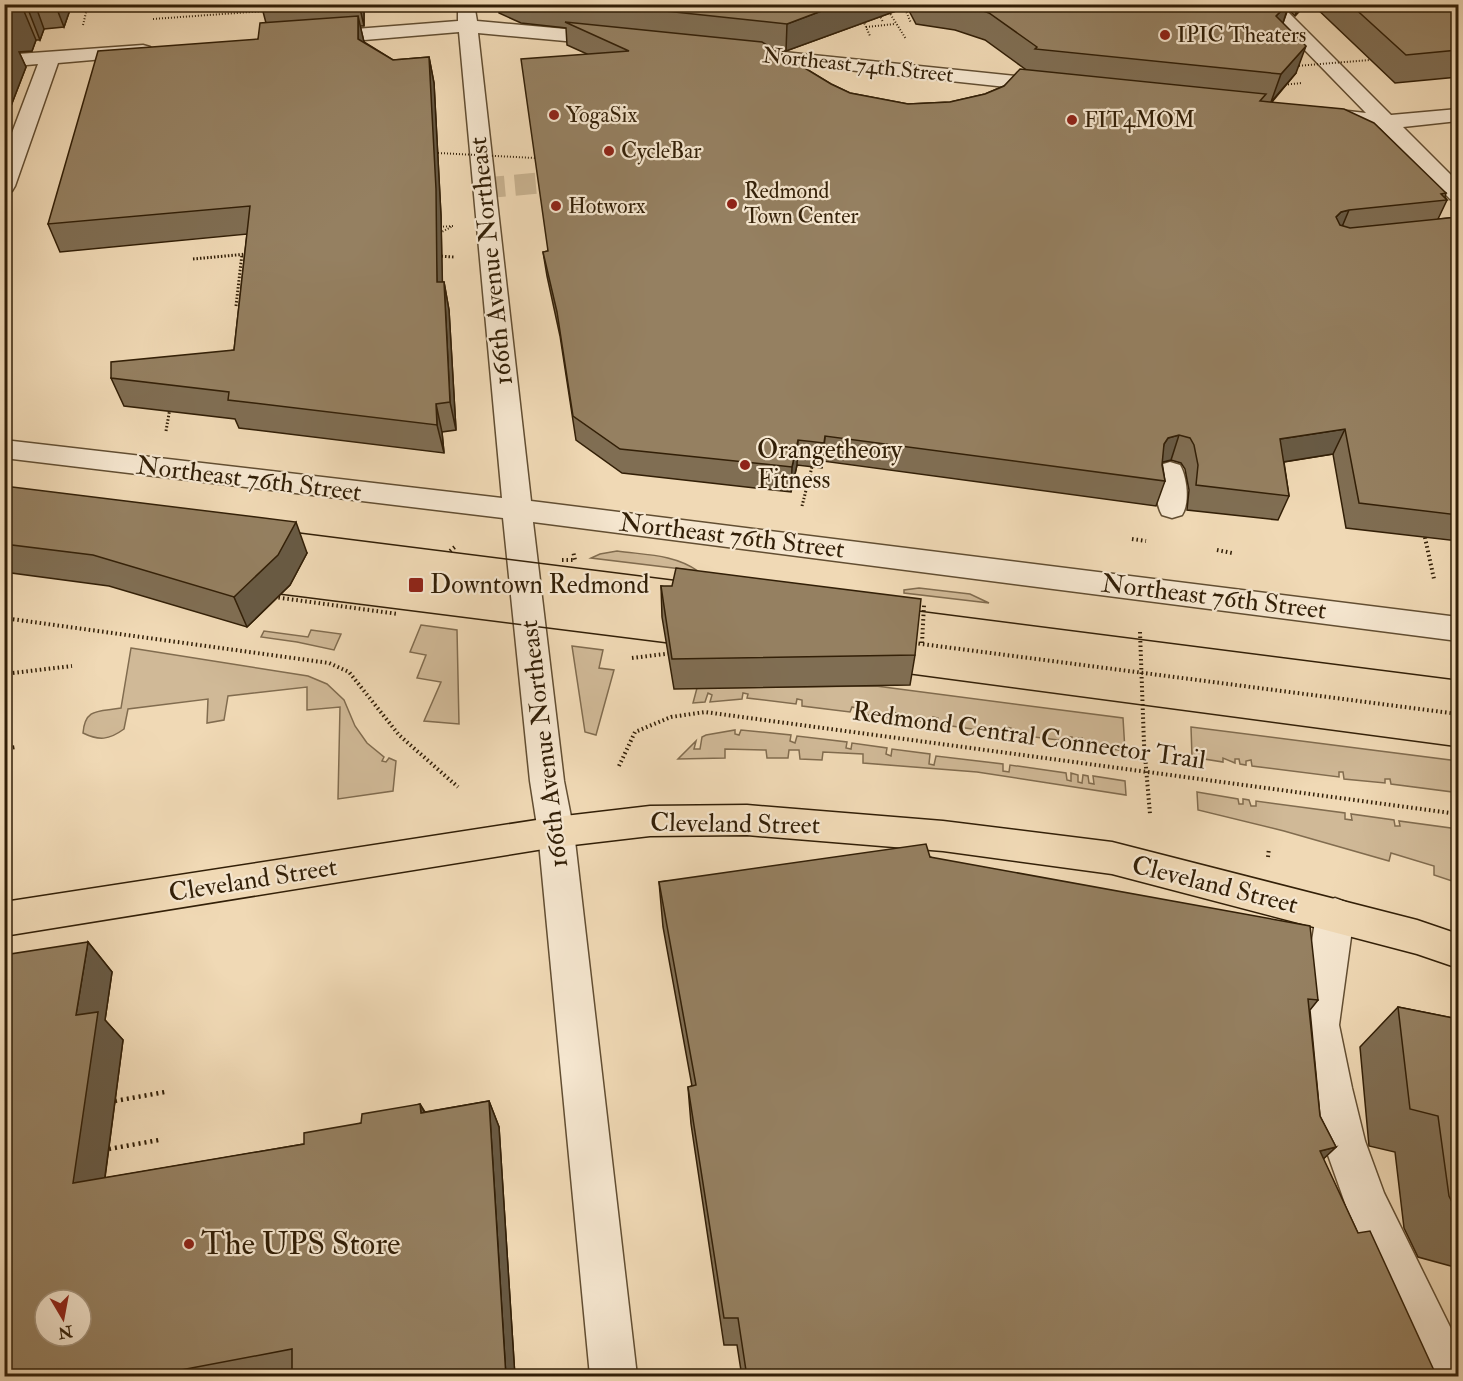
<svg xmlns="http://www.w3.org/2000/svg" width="1463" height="1381" font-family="'IM FELL Double Pica',serif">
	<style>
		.green { fill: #d0b997; stroke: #816c4f; stroke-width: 1.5 }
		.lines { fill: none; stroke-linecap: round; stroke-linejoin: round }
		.minor-tunnel { stroke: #cab492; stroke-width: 21; stroke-dasharray: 21 10; stroke-linecap: butt }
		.minor-casing { stroke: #624e32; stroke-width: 3 }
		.major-casing { stroke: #321f07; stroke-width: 3 }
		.path-far3 { stroke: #321f07; stroke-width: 2; stroke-dasharray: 1 2; stroke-linecap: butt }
		.path-far2 { stroke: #321f07; stroke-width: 3; stroke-dasharray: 1.5 2; stroke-linecap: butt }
		.path-far1 { stroke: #321f07; stroke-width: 4; stroke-dasharray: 1.5 3; stroke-linecap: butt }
		.path { stroke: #321f07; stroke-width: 4.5; stroke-dasharray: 2 4; stroke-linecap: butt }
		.minor { fill: #f5e6cf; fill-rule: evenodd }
		.major { fill: #f0d9b5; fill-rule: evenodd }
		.tram { stroke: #321f07; stroke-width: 1.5 }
		.path-bridge { stroke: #321f07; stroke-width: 2; stroke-dasharray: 1 2; stroke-linecap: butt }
		.wall { fill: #806e53; stroke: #321f07; stroke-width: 1.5; fill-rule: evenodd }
		.shaded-wall { fill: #685a44; stroke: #321f07; stroke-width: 1.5 }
		.building { fill: #958061; stroke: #321f07; stroke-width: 1.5; fill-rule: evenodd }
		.poi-dot { fill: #8f2418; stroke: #f5e6cf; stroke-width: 2 }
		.labels { text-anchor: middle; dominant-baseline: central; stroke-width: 4.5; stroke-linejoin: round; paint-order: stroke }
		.far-poi-label { font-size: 22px; fill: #321f07; stroke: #f5e6cf; text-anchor: start }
		.far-street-label { font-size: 22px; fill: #321f07; stroke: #f5e6cf }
		.street-label { font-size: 26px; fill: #321f07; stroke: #f5e6cf }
		.poi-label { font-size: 26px; fill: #321f07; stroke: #f5e6cf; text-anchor: start }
		.near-poi-label { font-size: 32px; fill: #321f07; stroke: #f5e6cf; text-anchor: start }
	</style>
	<rect width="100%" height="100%" fill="#f0d9b5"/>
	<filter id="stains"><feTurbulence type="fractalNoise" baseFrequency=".00333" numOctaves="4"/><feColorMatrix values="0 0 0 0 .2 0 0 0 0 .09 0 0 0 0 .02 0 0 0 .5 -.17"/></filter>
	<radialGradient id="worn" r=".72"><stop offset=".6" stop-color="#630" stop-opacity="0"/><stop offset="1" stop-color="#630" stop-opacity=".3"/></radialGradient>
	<!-- green -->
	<g class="green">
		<path d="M617 551C645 555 674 554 698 571L591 558 600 554Z"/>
		<polygon points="919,588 970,594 989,603 904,593 904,590"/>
		<polygon points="421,625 457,630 459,724 424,721 441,682 417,678 426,655 410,652"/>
		<polygon points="311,630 341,634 334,650 297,642 261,637 264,631 308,637"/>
		<polygon points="572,646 603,650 599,668 614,670 596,735 585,732"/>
		<path d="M131 648 308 676 327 684 344 700 355 726 367 743 384 757 382 761 386 762 389 758 396 761 393 791 338 799 340 707 307 710V687L228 696 224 720 207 723 208 699 128 709 124 729C109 740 99 741 83 733 85 707 100 712 121 708Z"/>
		<polygon points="876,686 1123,718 1125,751 1094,746 1093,740 1089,740 1089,745 1083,744 1082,738 1078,738 1078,743 1072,742 1072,737 1067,737 1066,741 1011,734 1011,728 1006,727 1006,734 938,724 938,718 933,717 932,723 896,718 897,713 891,712 889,718 855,713 856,708 852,707 850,712 802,706 802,700 797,699 796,704 747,698 748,694 743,693 742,699 710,702 712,695 708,693 705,702 693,703 697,688"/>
		<polygon points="1191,727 1458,761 1458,789 1452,787 1453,792 1391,784 1390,779 1385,779 1385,783 1344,779 1343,772 1339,772 1339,777 1252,766 1251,760 1246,761 1246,765 1240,764 1239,759 1235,759 1235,763 1223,758 1223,762 1192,757"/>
		<polygon points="735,730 735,734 739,735 741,730 791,735 790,741 795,743 797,736 847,742 846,748 851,749 852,743 887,748 886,754 891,756 892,749 930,754 929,764 934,765 936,756 1003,764 1003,771 1009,772 1010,765 1066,773 1067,780 1071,781 1071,773 1078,775 1078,782 1082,783 1083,775 1088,776 1089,783 1094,784 1093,776 1125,781 1126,795 977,772 863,763 863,754 823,752 822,760 800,759 799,750 789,750 788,758 767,758 766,750 725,749 725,758 678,759 696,741 694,749 700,749 702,737 706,735"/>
		<polygon points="1197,792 1238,799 1239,804 1243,804 1243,799 1249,800 1251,806 1256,806 1256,801 1345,813 1345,819 1352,820 1351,814 1394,820 1395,826 1400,826 1399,821 1458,829 1458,883 1434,875 1434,866 1391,853 1389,861 1284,831 1198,810"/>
	</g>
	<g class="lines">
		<!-- minor-tunnel -->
		<polyline class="minor-tunnel" points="484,188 583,179"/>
		<!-- minor casing -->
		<g class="minor-casing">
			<g id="minor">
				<polygon points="458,4 474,4 477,21 609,33 616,35 619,39 616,43 609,45 478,33 531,501 1458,617 1458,641 533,522 564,781 574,832 637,1376 590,1376 538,832 530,781 503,518 4,458 4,440 502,498 459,32 317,44 310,42 307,38 310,34 317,32 458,21"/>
				<polygon points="1260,4 1280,4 1391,115 1458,109 1458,121 1403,127 1458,182 1458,201 1450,199 1380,128 1313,118 1310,114 1313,110 1320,108 1366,113"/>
				<polygon points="143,45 150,47 153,51 150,55 58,63 15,186 12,191 4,193 4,154 38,64 4,67 4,55"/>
				<polygon points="744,48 1054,80 1061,82 1064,86 1061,90 1054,92 737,58 734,54 737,50"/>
				<path d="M1170 462 1180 465C1187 477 1190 503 1182 515L1172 518 1162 515C1155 503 1153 477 1160 465Z"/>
				<polygon points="1335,898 1348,903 1354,915 1339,1025 1352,1088 1365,1141 1384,1193 1458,1343 1458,1376 1425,1376 1350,1217 1323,1141 1299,1025 1316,915 1322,903"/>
			</g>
		</g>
		<!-- major casing -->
		<g class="major-casing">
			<polygon id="major" points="747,805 943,821 1112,842 1417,920 1458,934 1458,968 1417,954 1112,874 943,851 747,835 650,836 556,847 4,936 4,902 556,817 650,806"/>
		</g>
		<!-- path-far3 -->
		<g class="path-far3">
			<polyline points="874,4 883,22"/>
			<polyline points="884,4 906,39"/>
			<polyline points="903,4 911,23"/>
			<polyline points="862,18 870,36"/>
			<polyline points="153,19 265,11"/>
			<polyline points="83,25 88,4"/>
			<polyline points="866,27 895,24"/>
			<polyline points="1282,85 1302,83"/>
			<polyline points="437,227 453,226 438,234"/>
		</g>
		<!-- path-far2 -->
		<g class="path-far2">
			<polyline points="438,256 454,257"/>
			<polyline points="193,259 247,254"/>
			<polyline points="236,306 242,254"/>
			<polyline points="166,431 170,408"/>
			<polyline points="802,506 813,463"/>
		</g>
		<!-- path-far1 -->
		<g class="path-far1">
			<polyline points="1424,533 1434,579"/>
			<polyline points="1132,539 1146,541"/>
			<polyline points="1217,550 1232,553"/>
			<polyline points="450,551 456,546"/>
			<polyline points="562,560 575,560 573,551"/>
			<polyline points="274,597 398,614"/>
			<polyline points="4,618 329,663 349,672 399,735 458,787"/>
			<polyline points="1140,632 1144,744 1150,814"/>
			<polyline points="914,643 1458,714"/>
			<polyline points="922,643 924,605"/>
			<polyline points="632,658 673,653"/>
			<polyline points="4,674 72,666"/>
			<polyline points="4,749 16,747"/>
			<polyline points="619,766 635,732 671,717 705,712 1458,814"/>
			<polyline points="1268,857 1269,848"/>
		</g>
		<!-- path -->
		<g class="path">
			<polyline points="115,1101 165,1092"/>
			<polyline points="109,1149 159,1140"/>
		</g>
		<!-- minor -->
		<use href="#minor" class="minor"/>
		<!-- major -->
		<use href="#major" class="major"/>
		<!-- tram -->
		<g class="tram">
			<polyline points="284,531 689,582"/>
			<polyline points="263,592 683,645"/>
			<polyline points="903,609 1458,680"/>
			<polyline points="894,672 1458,747"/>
		</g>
		<!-- path-bridge -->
		<g class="path-bridge">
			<polyline points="1296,66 1370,60"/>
			<polyline points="438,153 535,158"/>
		</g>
	</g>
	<!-- wall -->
	<g class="wall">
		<polygon points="4,4 72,4 64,27 44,29 40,40 36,40 32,51 19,52 26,67 4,124"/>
		<polygon points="261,4 385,4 364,6 364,26 360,26 364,42 393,60 429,57 434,83 441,216 442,282 444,282 449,310 456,430 442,432 444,453 239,428 235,419 124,406 111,378 234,350 247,234 60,252 48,224 258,39 266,23"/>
		<path d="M498 4H1306L1295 16 1288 9 1283 23 1296 73 1272 102 1446 193 1445 197 1447 200 1438 219 1458 217V541L1346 528 1333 454 1284 462 1289 496 1278 520 1187 510 1189 490 1185 469 1181 463 1171 460 1162 462 1165 481 1156 506 823 461 822 468 797 465 791 492 622 473 576 440 560 336 547 276 543 252 548 251 587 54 567 45 566 28 521 23 499 13ZM907 7 916 24 955 30 985 40 1025 69 1004 86 985 94 950 102 908 104 850 93 831 84 775 50 786 51Z"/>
		<polygon points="1312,4 1458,4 1458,77 1395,83"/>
		<polygon points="4,486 307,553 290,585 247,627 109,586 4,572"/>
		<polygon points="661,586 915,655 910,685 674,689 662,617"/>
		<polygon points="930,857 1318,1000 1310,1010 1320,1116 1336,1147 1323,1159 1358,1233 1437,1377 742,1377 737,1345 724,1345 691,1124 688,1087 692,1086 663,927 659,882"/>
		<polygon points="88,942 112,972 105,1020 123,1040 105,1178 304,1144 361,1123 420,1104 425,1112 489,1101 499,1127 515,1377 292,1377 292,1370 256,1377 4,1377"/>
		<polygon points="1398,1007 1458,1019 1458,1268 1418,1257 1404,1228 1395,1152 1369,1146 1360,1047"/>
	</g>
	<!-- shaded-wall -->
	<g class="shaded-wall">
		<polygon points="15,4 21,4 36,40 32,51 19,52 26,67 4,124 4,8"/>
		<polygon points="26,4 35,4 44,29 40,40"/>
		<polygon points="55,4 72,4 64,27"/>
		<polygon points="359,4 364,4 364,26"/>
		<polygon points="840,4 908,4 907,7 786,51 787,24"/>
		<polygon points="1288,4 1289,4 1281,29 1276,16"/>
		<polygon points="1299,4 1306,4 1295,16"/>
		<polygon points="358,16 364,42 363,65 358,39"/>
		<polygon points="1306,46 1296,73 1271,102 1281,74"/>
		<polygon points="429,57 434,83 441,216 443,310 437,282"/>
		<polygon points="1349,210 1339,234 1336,217 1341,212"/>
		<polygon points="444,282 449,310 456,430 450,402"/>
		<polygon points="436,404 442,432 444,453 437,425"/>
		<polygon points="1345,429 1333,454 1270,464 1280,439"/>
		<polygon points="1179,435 1171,460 1159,463 1164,444 1168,438"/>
		<polygon points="825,436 823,461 822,468 824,443"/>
		<polygon points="798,440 797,465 791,492 792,467"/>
		<polygon points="296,522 307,553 290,585 247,627 234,597"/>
		<polygon points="88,942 112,972 105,1020 123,1040 101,1206 73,1183 76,1015"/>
		<polygon points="489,1101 499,1127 515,1377 506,1377"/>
		<polygon points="420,1104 433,1129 421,1113"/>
		<polygon points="1336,1147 1299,1182 1320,1151"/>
	</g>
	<!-- building -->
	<g class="building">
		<polygon points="4,4 15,4 14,7 4,8"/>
		<polygon points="599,4 840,4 787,24"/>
		<polygon points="963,4 1288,4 1276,16 1306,46 1281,74 1035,49 1037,47 989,13"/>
		<polygon points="1350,4 1458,4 1458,50 1406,55"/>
		<polygon points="358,16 358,39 393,60 429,57 436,189 437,282 444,282 450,402 436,404 437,425 228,400 229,392 111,378 111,362 234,350 250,206 48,224 98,51 258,39 260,23"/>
		<polygon points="565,22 762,42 831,84 850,93 908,104 950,102 985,94 1004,86 1020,69 1266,94 1260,101 1344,109 1374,123 1446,193 1441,194 1447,200 1349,210 1341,212 1336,217 1340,225 1350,228 1458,217 1458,515 1359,503 1345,429 1280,439 1289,496 1196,485 1198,465 1194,445 1190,438 1179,435 1168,438 1164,444 1162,465 1165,481 825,436 824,443 798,440 792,467 620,449 573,416 557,312 543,252 548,251 521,59 629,51"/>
		<polygon points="4,486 296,522 278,555 234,597 93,555 4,544"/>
		<polygon points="676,568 921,599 915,655 672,659 661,586 672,586"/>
		<polygon points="926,844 930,857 1310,926 1318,1000 1308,999 1320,1116 1336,1147 1320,1151 1358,1233 1370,1231 1437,1377 747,1377 738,1318 724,1318 688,1087 696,1085 659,882"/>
		<path d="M88 942 76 1015 98 1012 73 1183 304 1144V1133L361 1123 362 1114 420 1104 421 1113 489 1101 506 1377H292V1349L144 1377H95L96 1374 82 1377H4V955ZM45 1300H81V1336H45Z"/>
		<polygon points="1398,1007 1458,1019 1458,1214 1449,1196 1438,1116 1410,1109"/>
	</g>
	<!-- markers -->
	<g class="poi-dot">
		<circle cx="1165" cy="35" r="6"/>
		<circle cx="554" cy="115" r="6"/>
		<circle cx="1072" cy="120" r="6"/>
		<circle cx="609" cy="151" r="6"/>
		<circle cx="732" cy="204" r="6"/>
		<circle cx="556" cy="206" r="6"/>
		<circle cx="745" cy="465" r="6"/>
		<rect x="408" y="577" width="16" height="16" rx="3"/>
		<circle cx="189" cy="1244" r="6"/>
	</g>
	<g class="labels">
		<!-- far-poi labels -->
		<g class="far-poi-label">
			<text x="1177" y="35">IPIC Theaters</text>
			<text x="566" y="115">YogaSix</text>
			<text x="1084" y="120">FIT4MOM</text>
			<text x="621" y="151">CycleBar</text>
			<text x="744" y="191">Redmond<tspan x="744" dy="25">Town Center</tspan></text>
			<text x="568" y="206">Hotworx</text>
		</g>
		<!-- far-street labels -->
		<g class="far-street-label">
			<text transform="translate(858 65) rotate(6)">Northeast 74th Street</text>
		</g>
		<!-- street labels -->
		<g class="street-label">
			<text transform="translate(491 261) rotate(-96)">166th Avenue Northeast</text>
			<text transform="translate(249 479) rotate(7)">Northeast 76th Street</text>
			<text transform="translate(732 536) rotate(7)">Northeast 76th Street</text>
			<text transform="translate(1214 597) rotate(7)">Northeast 76th Street</text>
			<text transform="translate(1029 736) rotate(8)">Redmond Central Connector Trail</text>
			<text transform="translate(544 744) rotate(-97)">166th Avenue Northeast</text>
			<text transform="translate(735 824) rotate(1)">Cleveland Street</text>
			<text transform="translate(253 880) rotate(-9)">Cleveland Street</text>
			<text transform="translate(1215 885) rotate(14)">Cleveland Street</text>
		</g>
		<!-- poi labels -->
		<g class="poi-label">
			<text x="757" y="450">Orangetheory<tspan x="757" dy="30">Fitness</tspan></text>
			<text x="430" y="585">Downtown Redmond</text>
		</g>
		<!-- near-poi labels -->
		<g class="near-poi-label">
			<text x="201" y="1244">The UPS Store</text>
		</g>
	</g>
	<!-- margin -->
	<rect width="1463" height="1381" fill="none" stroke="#f0d9b5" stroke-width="24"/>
	<rect x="6" y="6" width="1451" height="1369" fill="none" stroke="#321f07" stroke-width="3"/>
	<rect x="12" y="12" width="1439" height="1357" fill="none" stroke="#321f07" stroke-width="1.5"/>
	<!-- north arrow -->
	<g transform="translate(63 1318) rotate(170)"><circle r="28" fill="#f5e6cf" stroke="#a7967f" stroke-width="1.5"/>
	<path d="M0-4.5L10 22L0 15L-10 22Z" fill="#8f2418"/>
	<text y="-9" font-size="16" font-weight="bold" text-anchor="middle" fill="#321f07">N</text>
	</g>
	<rect width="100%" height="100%" filter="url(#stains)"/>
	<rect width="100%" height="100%" fill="url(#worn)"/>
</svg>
